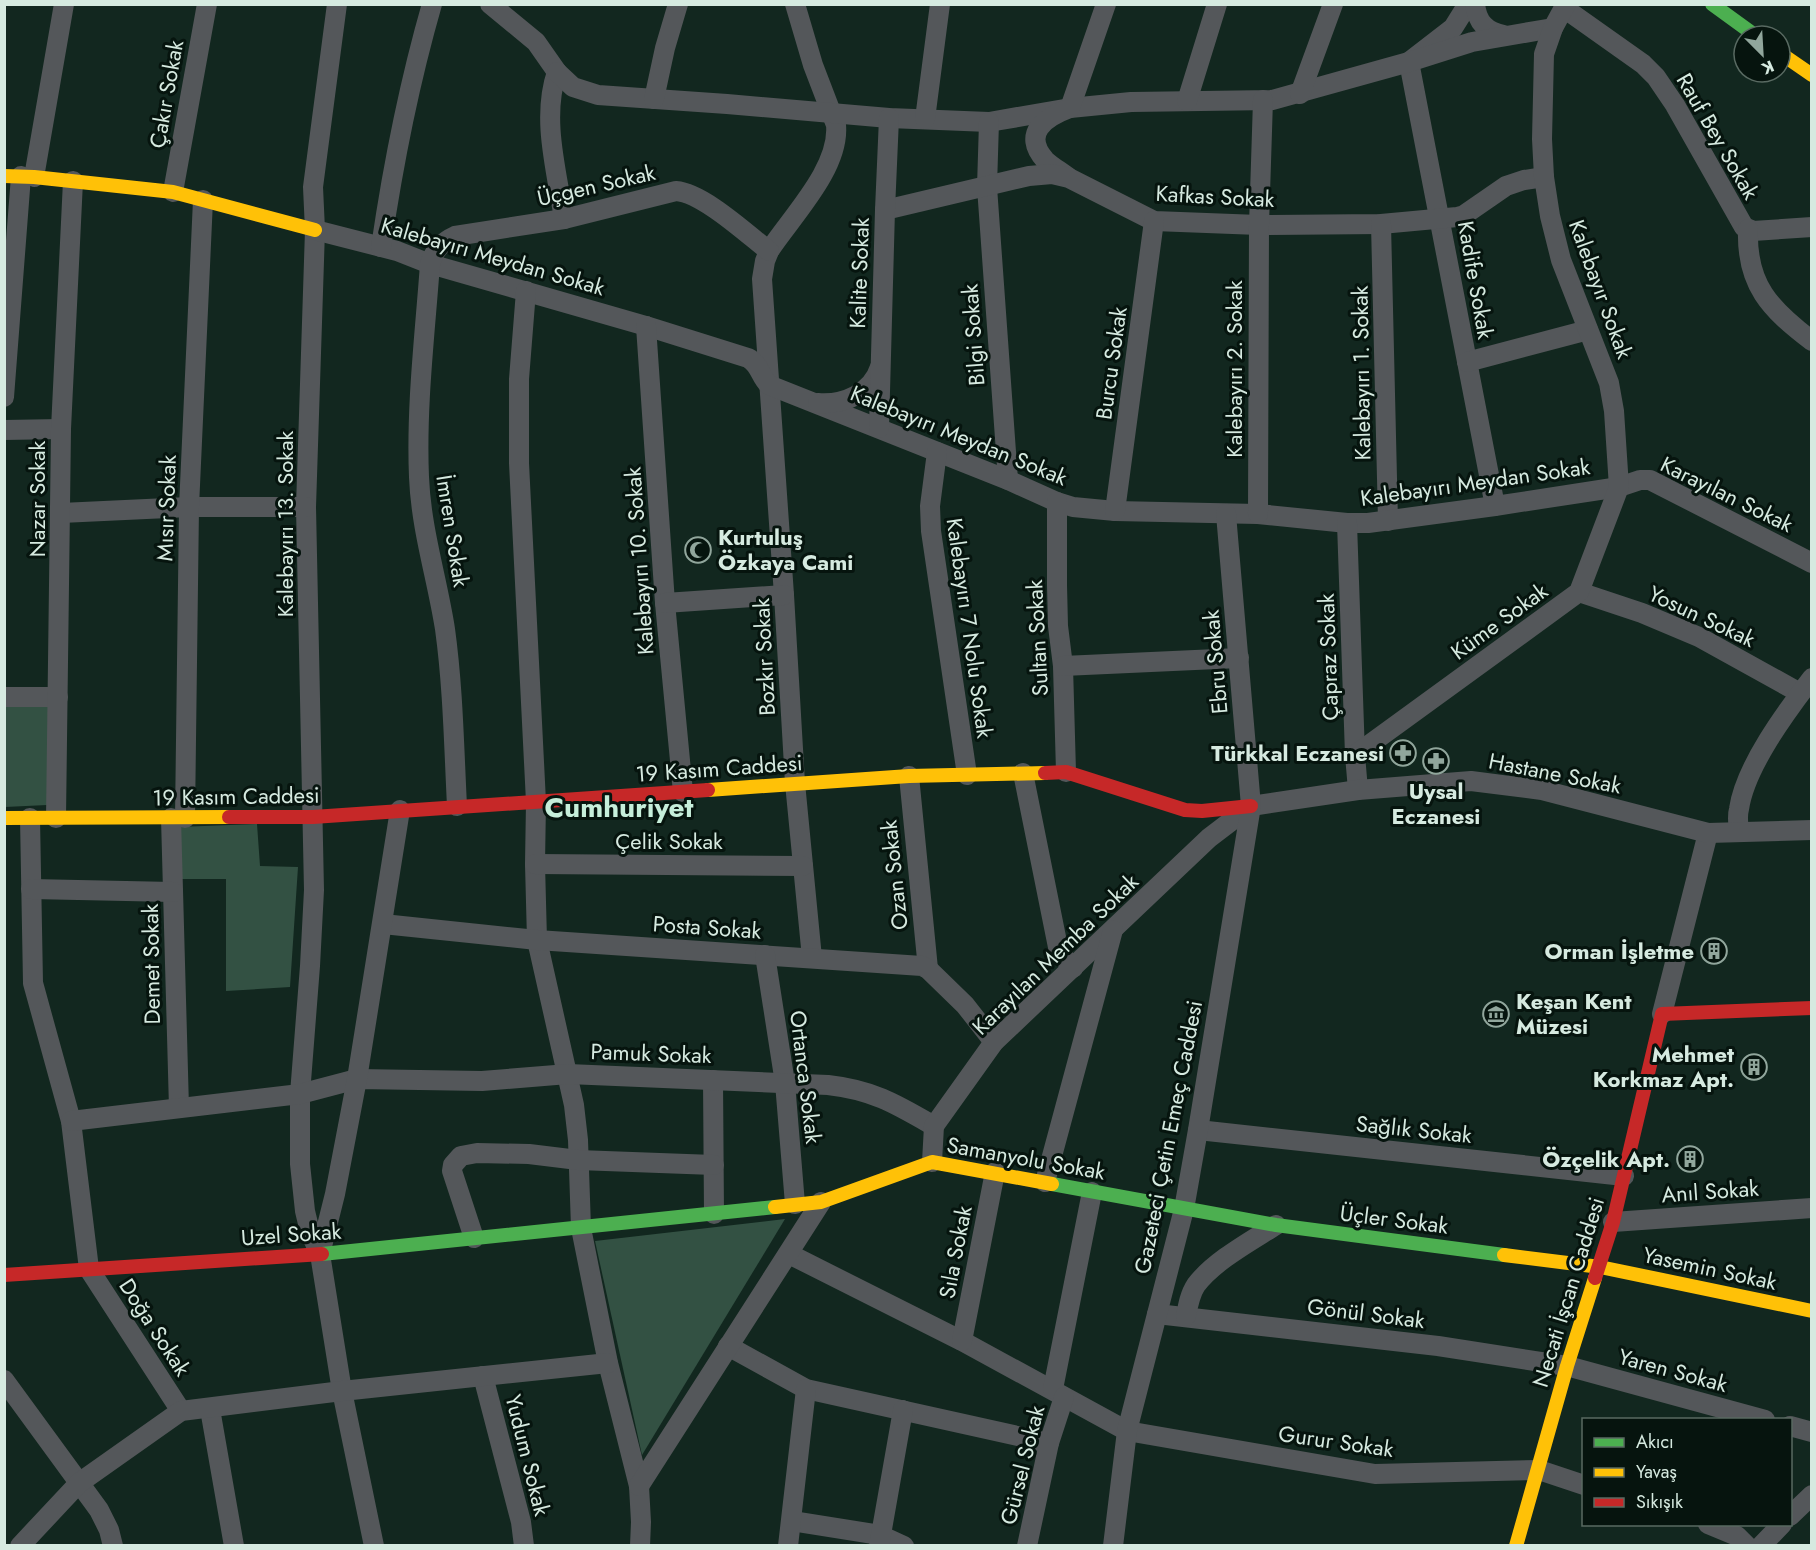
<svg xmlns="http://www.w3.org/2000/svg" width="1816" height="1550" font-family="Jost,sans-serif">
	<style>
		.green { fill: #335143 }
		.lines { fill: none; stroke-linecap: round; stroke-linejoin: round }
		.street { stroke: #54575a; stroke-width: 20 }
		.fast { stroke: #4caf50; stroke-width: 14 }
		.slow { stroke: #ffc107; stroke-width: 14 }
		.jam { stroke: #c62828; stroke-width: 14 }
		.labels { text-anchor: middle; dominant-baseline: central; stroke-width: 6; stroke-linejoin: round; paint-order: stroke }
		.street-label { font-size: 22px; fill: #d6eae0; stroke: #06140e }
		.poi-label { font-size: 22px; font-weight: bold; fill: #d6eae0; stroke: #06140e; text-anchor: end }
		.district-label { font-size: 28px; font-weight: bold; fill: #c6eeda; stroke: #06140e }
	</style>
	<rect width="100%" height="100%" fill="#12271f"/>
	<!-- green -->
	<g class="green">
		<polygon points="50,705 47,805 5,807 5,706"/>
		<polygon points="257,824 260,866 298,867 290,987 226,991 226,879 177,879 178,827"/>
		<polygon points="785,1219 642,1455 595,1241"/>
	</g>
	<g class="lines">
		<!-- street -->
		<g class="street">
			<polyline points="337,4 313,187 315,230 306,507 314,890 310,966 300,1094 300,1164 305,1211 310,1232 320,1254 342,1391 374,1546"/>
			<path d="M490 4 536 42 557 72C541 118 557 172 564 219"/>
			<path d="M795 4 813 65 836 125C840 168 792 216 769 251L765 261 762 279 784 595 795 783 812 958"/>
			<polyline points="1468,4 1453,28 1409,62 1495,506"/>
			<path d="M1475 4C1477 22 1486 32 1504 35"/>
			<polyline points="1564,8 1643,64 1656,77 1675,105 1744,227 1753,231 1812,227"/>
			<polyline points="557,72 573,87 598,95 727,104 889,118 989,122 1070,108 1131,102 1272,100 1409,62 1472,42 1553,28"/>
			<polyline points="1300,94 1333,4"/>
			<polyline points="654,99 665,48 678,4"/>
			<polyline points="1187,101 1217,4"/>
			<polyline points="925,119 940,4"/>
			<polyline points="989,122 987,187 1008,480"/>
			<polyline points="34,177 64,4"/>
			<path d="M1068 177C1060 171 1051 166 1045 160 1021 133 1046 117 1070 108L1106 4"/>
			<polyline points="173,192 207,4"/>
			<polyline points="885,210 1029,176 1052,174 1069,178 1154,221 1259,225 1381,224 1457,217 1464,215 1506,186 1524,180 1544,177"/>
			<polyline points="1381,224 1388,521"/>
			<path d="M1748 229C1746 285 1770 309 1812 341"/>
			<path d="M315 230 397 251 430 264 646 326 748 358C760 364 760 377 769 385L1008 480 1057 502 1073 507 1115 511 1258 514 1347 523H1368L1495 506 1619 487 1640 480H1650L1812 563"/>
			<path d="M381 247C393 165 409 84 432 4"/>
			<polyline points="526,291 519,379 519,463 536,802 535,864 537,940 574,1105 578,1140 581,1228 608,1363 639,1486 641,1522 640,1546"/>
			<polyline points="646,326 665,603 683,792"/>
			<polyline points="1467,362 1588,330"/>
			<polyline points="4,397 21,176"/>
			<path d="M818 403C844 405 872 393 880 367"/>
			<polyline points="879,428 885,210 889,118"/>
			<polyline points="4,430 61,429"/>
			<polyline points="937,452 930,506 931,531 967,775"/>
			<polyline points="1057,502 1057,585 1058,626 1063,666 1066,772"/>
			<polyline points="1115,511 1154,221"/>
			<polyline points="61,513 189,507 306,507"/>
			<polyline points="1258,514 1259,225 1263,100"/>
			<polyline points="1347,523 1355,755 1358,790"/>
			<polyline points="1579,592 1642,613 1699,637 1800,693"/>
			<polyline points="665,603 784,595"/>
			<polyline points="1063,666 1239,658"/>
			<polyline points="4,697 58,697"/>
			<polyline points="1355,755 1579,592 1619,487 1614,411 1609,383 1561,260 1550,216 1544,177 1542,139 1544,54 1553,28 1566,4"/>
			<polyline points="1023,773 1059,952 1073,968"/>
			<polyline points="909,776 928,969"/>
			<path d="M457 806C454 747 453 687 445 629 437 578 421 529 419 477 416 406 425 334 430 264 434 250 442 242 455 236L564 219 676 191C703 193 747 234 769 251"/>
			<polyline points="30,818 33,983 71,1121 89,1269 181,1411"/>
			<polyline points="56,818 61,429 73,181"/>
			<polyline points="171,818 179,1108"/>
			<polyline points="185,818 189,507 203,200"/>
			<path d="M1739 832C1738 824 1737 816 1739 809 1745 767 1786 712 1812 678"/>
			<polyline points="535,864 803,866"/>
			<polyline points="31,889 173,892"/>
			<polyline points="383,924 537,940 922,966 928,969 965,1005 994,1042"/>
			<polyline points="765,955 785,1083 795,1204"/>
			<polyline points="1662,1014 1708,833"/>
			<polyline points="713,1080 714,1214"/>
			<path d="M71 1121 300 1094 357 1079 482 1081 568 1074 828 1085C873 1090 896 1104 934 1126"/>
			<polyline points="1198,1130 1624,1176"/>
			<polyline points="932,1162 934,1126 994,1042 1209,838 1251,806 1358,790 1471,781 1542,790 1708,833 1812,830"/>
			<polyline points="1045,1182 1113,930"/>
			<polyline points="1613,1222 1812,1208"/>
			<polyline points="474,1238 452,1171 453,1165 461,1156 477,1153 529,1154 578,1160 714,1165"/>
			<polyline points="320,1254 335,1194 357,1079 400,810"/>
			<polyline points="789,1254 962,1341 1127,1431 1375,1474 1539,1470 1584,1485"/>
			<polyline points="1157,1314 1438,1346 1567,1366 1765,1420"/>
			<path d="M1186 1316C1188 1305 1190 1294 1196 1285 1214 1261 1251 1241 1276 1225"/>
			<polyline points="962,1341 995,1172"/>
			<polyline points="728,1346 806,1389 1049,1443"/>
			<polyline points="483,1376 521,1522 524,1546"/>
			<polyline points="4,1380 99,1510 109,1530 113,1546"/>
			<polyline points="1053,1389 1092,1192"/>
			<polyline points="210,1409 234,1546"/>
			<polyline points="1790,1426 1812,1432"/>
			<polyline points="639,1486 821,1202"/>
			<polyline points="1790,1516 1812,1495"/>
			<polyline points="792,1521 880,1535 904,1546"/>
			<polyline points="1708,1524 1737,1536 1747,1546"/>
			<polyline points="20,1546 79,1483 181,1411 342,1391 608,1363"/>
			<polyline points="788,1546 806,1389"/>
			<polyline points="879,1546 903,1410"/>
			<polyline points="1027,1546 1049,1443 1064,1397"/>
			<polyline points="1113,1546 1127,1431 1184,1209 1198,1130 1251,806 1226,514"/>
			<polyline points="1761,1546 1782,1524"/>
		</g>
		<!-- fast -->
		<g class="fast">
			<polyline points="1712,4 1756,36"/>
			<polyline points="1052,1184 1276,1225 1504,1255"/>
			<polyline points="322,1254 775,1207"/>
		</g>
		<!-- slow -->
		<g class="slow">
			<polyline points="1780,53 1812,75"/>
			<polyline points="4,176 34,177 173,192 315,230"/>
			<polyline points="708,790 909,776 1045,773"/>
			<polyline points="4,818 229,817"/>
			<polyline points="775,1207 821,1202 932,1162 1052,1184"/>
			<polyline points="1504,1255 1600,1267 1812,1311"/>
			<polyline points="1516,1546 1567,1366 1595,1278"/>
		</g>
		<!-- jam -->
		<g class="jam">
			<polyline points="1045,773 1066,772 1185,810 1202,811 1251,806"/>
			<polyline points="229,817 313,817 708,790"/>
			<polyline points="4,1275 322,1254"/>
			<polyline points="1595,1278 1613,1222 1662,1014 1812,1008"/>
		</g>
	</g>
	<!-- icons -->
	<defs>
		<g id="mosque-ring" transform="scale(1.35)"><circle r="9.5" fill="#06140e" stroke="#91a69c" stroke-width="1.5"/><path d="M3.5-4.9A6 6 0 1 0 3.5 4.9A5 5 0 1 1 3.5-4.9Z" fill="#91a69c"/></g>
		<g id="pharmacy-ring" transform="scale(1.35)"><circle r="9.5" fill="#06140e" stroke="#91a69c" stroke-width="1.5"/><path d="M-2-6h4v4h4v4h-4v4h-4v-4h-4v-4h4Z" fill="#91a69c"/></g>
		<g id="building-ring" transform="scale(1.35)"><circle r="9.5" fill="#06140e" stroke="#91a69c" stroke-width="1.5"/><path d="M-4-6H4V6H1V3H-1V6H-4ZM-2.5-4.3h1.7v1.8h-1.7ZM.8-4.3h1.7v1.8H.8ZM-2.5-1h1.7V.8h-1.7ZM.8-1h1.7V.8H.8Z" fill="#91a69c"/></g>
		<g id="museum-ring" transform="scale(1.35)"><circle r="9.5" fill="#06140e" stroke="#91a69c" stroke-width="1.5"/><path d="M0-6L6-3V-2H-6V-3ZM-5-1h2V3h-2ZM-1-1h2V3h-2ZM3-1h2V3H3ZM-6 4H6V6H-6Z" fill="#91a69c"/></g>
	</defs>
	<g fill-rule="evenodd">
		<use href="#mosque-ring" x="698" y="550"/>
		<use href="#pharmacy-ring" x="1403" y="753"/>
		<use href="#pharmacy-ring" x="1436" y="761"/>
		<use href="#building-ring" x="1714" y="951"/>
		<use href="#museum-ring" x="1496" y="1014"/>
		<use href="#building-ring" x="1754" y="1067"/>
		<use href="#building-ring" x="1690" y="1159"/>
	</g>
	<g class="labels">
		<!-- street labels -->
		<g class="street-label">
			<text transform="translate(166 94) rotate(-80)">Çakır Sokak</text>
			<text transform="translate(1718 136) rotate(60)">Rauf Bey Sokak</text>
			<text transform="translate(596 185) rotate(-13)">Üçgen Sokak</text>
			<text transform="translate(1215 196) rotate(3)">Kafkas Sokak</text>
			<text transform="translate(493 256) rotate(16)">Kalebayırı Meydan Sokak</text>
			<text transform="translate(859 273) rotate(-88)">Kalite Sokak</text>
			<text transform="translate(1476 280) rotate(80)">Kadife Sokak</text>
			<text transform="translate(1601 289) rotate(70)">Kalebayır Sokak</text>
			<text transform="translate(973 335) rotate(-94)">Bilgi Sokak</text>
			<text transform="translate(1111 363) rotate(-82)">Burcu Sokak</text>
			<text transform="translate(1234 369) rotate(-90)">Kalebayırı 2. Sokak</text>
			<text transform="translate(1361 373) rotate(-91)">Kalebayırı 1. Sokak</text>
			<text transform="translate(959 435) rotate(22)">Kalebayırı Meydan Sokak</text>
			<text transform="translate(1475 482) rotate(-8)">Kalebayırı Meydan Sokak</text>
			<text transform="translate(1727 494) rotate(26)">Karayılan Sokak</text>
			<text transform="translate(37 499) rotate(-90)">Nazar Sokak</text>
			<text transform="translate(166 508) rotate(-88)">Mısır Sokak</text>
			<text transform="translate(285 524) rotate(-90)">Kalebayırı 13. Sokak</text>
			<text transform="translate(453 531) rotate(81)">İmren Sokak</text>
			<text transform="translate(639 561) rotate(-94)">Kalebayırı 10. Sokak</text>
			<text transform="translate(1702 616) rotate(25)">Yosun Sokak</text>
			<text transform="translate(1499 621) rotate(-36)">Küme Sokak</text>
			<text transform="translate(970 628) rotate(82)">Kalebayırı 7 Nolu Sokak</text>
			<text transform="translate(1037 638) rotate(-93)">Sultan Sokak</text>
			<text transform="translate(764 657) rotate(-93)">Bozkır Sokak</text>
			<text transform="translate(1328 657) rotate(-92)">Çapraz Sokak</text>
			<text transform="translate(1215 662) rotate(-95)">Ebru Sokak</text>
			<text transform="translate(719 768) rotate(-4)">19 Kasım Caddesi</text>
			<text transform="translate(1555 773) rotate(11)">Hastane Sokak</text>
			<text transform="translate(236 796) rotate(-1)">19 Kasım Caddesi</text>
			<text x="669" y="841">Çelik Sokak</text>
			<text transform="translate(894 875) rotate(-96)">Ozan Sokak</text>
			<text transform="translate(707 927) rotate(4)">Posta Sokak</text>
			<text transform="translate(1055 954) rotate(-44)">Karayılan Memba Sokak</text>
			<text transform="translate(151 964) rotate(-91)">Demet Sokak</text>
			<text transform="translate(651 1053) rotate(2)">Pamuk Sokak</text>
			<text transform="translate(806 1077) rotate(83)">Ortanca Sokak</text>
			<text transform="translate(1414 1129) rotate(6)">Sağlık Sokak</text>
			<text transform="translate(1168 1137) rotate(-79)">Gazeteci Çetin Emeç Caddesi</text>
			<text transform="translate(1026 1158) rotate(10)">Samanyolu Sokak</text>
			<text transform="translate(1710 1191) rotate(-4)">Anıl Sokak</text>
			<text transform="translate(1394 1219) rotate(7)">Üçler Sokak</text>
			<text transform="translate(291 1234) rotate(-4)">Uzel Sokak</text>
			<text transform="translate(955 1252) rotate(-79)">Sıla Sokak</text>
			<text transform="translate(1710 1268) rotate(12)">Yasemin Sokak</text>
			<text transform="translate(1568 1292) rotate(-73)">Necati İşcan Caddesi</text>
			<text transform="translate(1366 1313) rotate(7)">Gönül Sokak</text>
			<text transform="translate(155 1327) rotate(57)">Doğa Sokak</text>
			<text transform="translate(1673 1370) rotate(15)">Yaren Sokak</text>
			<text transform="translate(1336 1441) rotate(8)">Gurur Sokak</text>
			<text transform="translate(528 1455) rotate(76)">Yudum Sokak</text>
			<text transform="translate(1022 1465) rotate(-76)">Gürsel Sokak</text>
		</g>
		<!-- poi labels -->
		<g class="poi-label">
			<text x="718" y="537" text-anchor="start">Kurtuluş<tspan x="718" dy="25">Özkaya Cami</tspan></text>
			<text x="1384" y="753">Türkkal Eczanesi</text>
			<text x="1436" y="791" text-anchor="middle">Uysal<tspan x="1436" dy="25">Eczanesi</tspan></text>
			<text x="1694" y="951">Orman İşletme</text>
			<text x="1516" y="1001" text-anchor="start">Keşan Kent<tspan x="1516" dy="25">Müzesi</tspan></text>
			<text x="1734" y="1054">Mehmet<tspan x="1734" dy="25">Korkmaz Apt.</tspan></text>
			<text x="1670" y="1159">Özçelik Apt.</text>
		</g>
		<!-- district labels -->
		<g class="district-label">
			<text x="619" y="807">Cumhuriyet</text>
		</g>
	</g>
	<!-- border -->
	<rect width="1816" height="1550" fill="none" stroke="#d6eae0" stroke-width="12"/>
	<!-- legend -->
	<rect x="1582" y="1418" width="210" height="108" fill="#06140e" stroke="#596a62" stroke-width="1.5"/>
	<rect x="1594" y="1438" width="30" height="9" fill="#4caf50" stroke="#596a62" stroke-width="1.5"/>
	<text x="1636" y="1448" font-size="18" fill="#d6eae0">Akıcı</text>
	<rect x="1594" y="1468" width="30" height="9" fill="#ffc107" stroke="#596a62" stroke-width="1.5"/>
	<text x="1636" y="1478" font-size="18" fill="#d6eae0">Yavaş</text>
	<rect x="1594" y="1498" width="30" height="9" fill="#c62828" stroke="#596a62" stroke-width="1.5"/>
	<text x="1636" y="1508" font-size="18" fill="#d6eae0">Sıkışık</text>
	<!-- north arrow -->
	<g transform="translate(1762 54) rotate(156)"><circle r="28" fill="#06140e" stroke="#596a62" stroke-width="1.5"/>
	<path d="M0-4.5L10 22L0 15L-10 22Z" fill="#91a69c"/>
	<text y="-9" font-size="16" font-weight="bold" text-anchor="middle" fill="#d6eae0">K</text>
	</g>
</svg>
